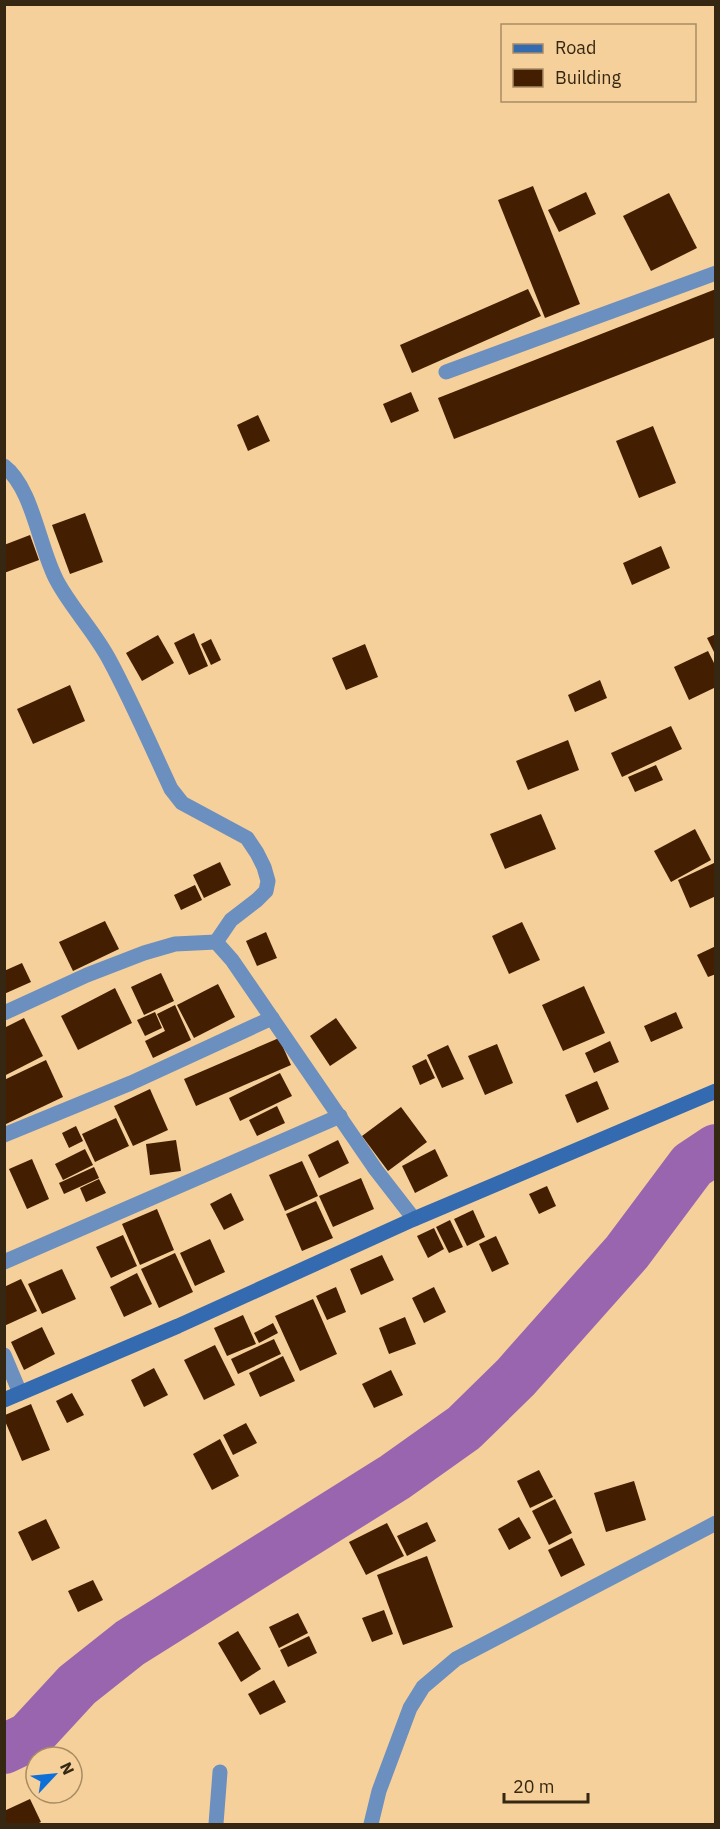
<svg xmlns="http://www.w3.org/2000/svg" width="720" height="1829" font-family="'IBM Plex Sans',sans-serif">
	<style>
		.lines { fill: none; stroke-linecap: round; stroke-linejoin: round }
		.river { stroke: #9965af; stroke-width: 50 }
		.building { fill: #441e00 }
		.street { stroke: #6b8fbf; stroke-width: 15 }
		.secondary { stroke: #346ab0; stroke-width: 15 }
	</style>
	<rect width="100%" height="100%" fill="#f6d09b"/>
	<g class="lines">
		<!-- river -->
		<polyline class="river" points="4,1749 29,1737 77,1685 130,1643 395,1477 464,1428 516,1377 627,1252 692,1165 716,1149"/>
	</g>
	<!-- building -->
	<g class="building">
		<polygon points="533,186 580,304 545,318 498,200"/>
		<polygon points="586,192 596,214 559,232 548,210"/>
		<polygon points="669,193 697,248 651,271 623,216"/>
		<polygon points="528,289 541,316 412,373 400,345"/>
		<polygon points="716,289 716,337 454,439 438,398"/>
		<polygon points="411,392 419,411 391,423 383,404"/>
		<polygon points="258,415 270,441 248,451 237,425"/>
		<polygon points="653,426 676,483 639,498 616,441"/>
		<polygon points="85,513 103,562 70,574 52,525"/>
		<polygon points="30,535 39,560 4,573 4,545"/>
		<polygon points="661,546 670,568 632,585 623,563"/>
		<polygon points="194,633 208,666 189,675 174,643"/>
		<polygon points="716,634 716,656 707,638"/>
		<polygon points="158,635 174,663 142,681 126,653"/>
		<polygon points="211,639 221,660 211,665 201,644"/>
		<polygon points="365,644 378,677 346,690 332,658"/>
		<polygon points="708,651 716,667 716,687 689,700 674,667"/>
		<polygon points="600,680 607,698 575,712 568,695"/>
		<polygon points="70,685 85,721 33,744 17,709"/>
		<polygon points="671,726 682,749 622,777 611,753"/>
		<polygon points="568,740 579,770 528,790 516,761"/>
		<polygon points="656,765 663,780 635,792 628,777"/>
		<polygon points="541,814 556,849 505,869 490,834"/>
		<polygon points="695,829 711,860 671,882 654,851"/>
		<polygon points="220,862 231,885 204,898 193,875"/>
		<polygon points="714,863 716,896 690,908 678,880"/>
		<polygon points="195,885 202,900 181,910 174,895"/>
		<polygon points="105,921 119,949 73,971 59,942"/>
		<polygon points="522,922 540,960 509,974 492,936"/>
		<polygon points="266,932 277,958 257,966 246,941"/>
		<polygon points="716,946 716,974 708,977 697,955"/>
		<polygon points="22,963 31,982 4,994 4,971"/>
		<polygon points="161,973 174,1001 144,1015 131,987"/>
		<polygon points="218,984 235,1017 194,1038 177,1005"/>
		<polygon points="584,986 605,1033 563,1051 542,1005"/>
		<polygon points="115,988 132,1023 78,1050 61,1016"/>
		<polygon points="175,1005 191,1040 153,1058 145,1041 165,1031 157,1014"/>
		<polygon points="155,1012 162,1028 145,1036 137,1020"/>
		<polygon points="676,1012 683,1028 651,1042 644,1026"/>
		<polygon points="24,1018 43,1056 4,1076 4,1028"/>
		<polygon points="336,1018 357,1048 330,1066 310,1036"/>
		<polygon points="279,1038 291,1065 196,1106 184,1079"/>
		<polygon points="610,1041 619,1062 594,1073 585,1053"/>
		<polygon points="497,1044 513,1083 485,1095 468,1056"/>
		<polygon points="448,1045 464,1079 442,1088 427,1055"/>
		<polygon points="426,1059 435,1078 420,1085 412,1066"/>
		<polygon points="46,1060 63,1097 4,1125 4,1080"/>
		<polygon points="280,1073 292,1096 240,1121 229,1098"/>
		<polygon points="597,1081 609,1109 577,1123 565,1095"/>
		<polygon points="150,1089 168,1130 133,1146 114,1106"/>
		<polygon points="277,1106 285,1123 257,1136 249,1120"/>
		<polygon points="401,1107 427,1142 388,1171 362,1136"/>
		<polygon points="116,1118 129,1146 95,1162 82,1134"/>
		<polygon points="76,1126 83,1141 69,1148 62,1133"/>
		<polygon points="176,1140 181,1171 150,1175 146,1144"/>
		<polygon points="338,1140 349,1163 319,1178 308,1155"/>
		<polygon points="85,1149 93,1165 63,1180 55,1164"/>
		<polygon points="435,1149 448,1176 415,1193 402,1166"/>
		<polygon points="32,1159 49,1199 27,1209 9,1169"/>
		<polygon points="302,1161 318,1196 285,1211 269,1175"/>
		<polygon points="94,1167 99,1178 64,1194 59,1183"/>
		<polygon points="361,1178 374,1209 333,1227 319,1196"/>
		<polygon points="99,1179 106,1193 86,1202 80,1188"/>
		<polygon points="547,1186 556,1206 539,1214 529,1194"/>
		<polygon points="231,1193 244,1220 224,1230 210,1204"/>
		<polygon points="316,1201 333,1238 302,1251 286,1214"/>
		<polygon points="157,1209 174,1250 140,1265 122,1224"/>
		<polygon points="473,1210 485,1237 467,1246 454,1219"/>
		<polygon points="450,1220 463,1247 449,1253 436,1227"/>
		<polygon points="434,1228 444,1249 428,1258 417,1236"/>
		<polygon points="123,1235 137,1266 111,1278 96,1247"/>
		<polygon points="496,1236 509,1264 492,1272 479,1244"/>
		<polygon points="210,1239 225,1272 195,1286 180,1253"/>
		<polygon points="175,1253 193,1292 159,1308 141,1269"/>
		<polygon points="382,1255 394,1280 361,1295 350,1269"/>
		<polygon points="62,1269 76,1299 42,1314 28,1284"/>
		<polygon points="137,1273 152,1304 124,1317 110,1287"/>
		<polygon points="21,1279 37,1311 4,1326 4,1287"/>
		<polygon points="336,1287 346,1312 327,1320 316,1296"/>
		<polygon points="434,1287 446,1312 424,1323 412,1298"/>
		<polygon points="313,1299 337,1354 300,1371 275,1316"/>
		<polygon points="243,1315 256,1344 227,1356 214,1328"/>
		<polygon points="405,1317 416,1344 389,1354 379,1328"/>
		<polygon points="273,1323 278,1333 259,1343 254,1333"/>
		<polygon points="42,1327 55,1354 24,1370 11,1342"/>
		<polygon points="274,1339 281,1354 238,1374 231,1359"/>
		<polygon points="215,1345 235,1385 204,1400 184,1360"/>
		<polygon points="283,1356 295,1381 260,1397 249,1373"/>
		<polygon points="154,1368 168,1395 144,1407 131,1380"/>
		<polygon points="391,1370 403,1395 374,1408 362,1384"/>
		<polygon points="72,1393 84,1415 67,1423 56,1401"/>
		<polygon points="31,1404 50,1450 22,1461 5,1421 5,1415"/>
		<polygon points="246,1423 257,1443 233,1455 223,1435"/>
		<polygon points="220,1439 239,1476 212,1490 193,1454"/>
		<polygon points="539,1470 553,1497 530,1508 517,1481"/>
		<polygon points="634,1481 646,1520 606,1532 594,1493"/>
		<polygon points="555,1499 572,1533 549,1545 532,1511"/>
		<polygon points="519,1517 531,1538 509,1550 498,1529"/>
		<polygon points="46,1519 60,1548 32,1561 18,1532"/>
		<polygon points="427,1522 436,1541 407,1556 397,1536"/>
		<polygon points="387,1523 404,1556 366,1575 349,1542"/>
		<polygon points="572,1538 585,1565 561,1577 548,1550"/>
		<polygon points="427,1556 453,1627 403,1645 377,1575"/>
		<polygon points="93,1580 103,1600 78,1612 68,1591"/>
		<polygon points="384,1610 393,1634 372,1642 362,1618"/>
		<polygon points="298,1613 308,1633 279,1648 269,1627"/>
		<polygon points="238,1631 261,1669 241,1682 218,1643"/>
		<polygon points="309,1636 317,1653 288,1667 280,1650"/>
		<polygon points="274,1680 286,1702 260,1715 248,1694"/>
		<polygon points="30,1799 41,1822 37,1824 4,1824 4,1811"/>
	</g>
	<g class="lines">
		<!-- street -->
		<g class="street">
			<polyline points="446,372 716,273"/>
			<path d="M4 466C33 488 39 548 57 581 72 609 95 632 110 661 132 702 151 746 171 789L182 803 247 838 257 853 264 867 268 881 266 891 257 900 231 920 216 942"/>
			<polyline points="4,1013 87,975 144,953 175,944 216,942 232,960 376,1170 414,1219"/>
			<polyline points="4,1135 131,1083 272,1018"/>
			<polyline points="4,1262 340,1116"/>
			<polyline points="4,1355 20,1393"/>
			<polyline points="216,1824 220,1772"/>
			<polyline points="371,1824 379,1791 410,1708 423,1687 456,1659 716,1523"/>
		</g>
		<!-- secondary -->
		<polyline class="secondary" points="4,1400 178,1326 414,1219 716,1091"/>
	</g>
	<!-- border -->
	<rect width="720" height="1829" fill="none" stroke="#352711" stroke-width="12"/>
	<!-- legend -->
	<rect x="501" y="24" width="195" height="78" fill="#f6d09b" stroke="#a98c64" stroke-width="1.5"/>
	<rect x="513" y="44" width="30" height="9" fill="#346ab0" stroke="#a98c64" stroke-width="1.5"/>
	<text x="555" y="54" font-size="18" fill="#352711">Road</text>
	<rect x="513" y="69" width="30" height="18" fill="#441e00" stroke="#a98c64" stroke-width="1.5"/>
	<text x="555" y="84" font-size="18" fill="#352711">Building</text>
	<!-- north arrow -->
	<g transform="translate(54 1775) rotate(64)"><circle r="28" fill="#f6d09b" stroke="#a98c64" stroke-width="1.5"/>
	<path d="M0-4.5L10 22L0 15L-10 22Z" fill="#0d6fd7"/>
	<text y="-9" font-size="16" font-weight="bold" text-anchor="middle" fill="#352711">N</text>
	</g>
	<!-- scale -->
	<path d="M504 1793v9h84v-9" fill="none" stroke="#352711" stroke-width="3"/>
	<text x="513" y="1793" font-size="18" fill="#352711" stroke="#f6d09b" stroke-width="4.5" paint-order="stroke">20 m</text>
</svg>
